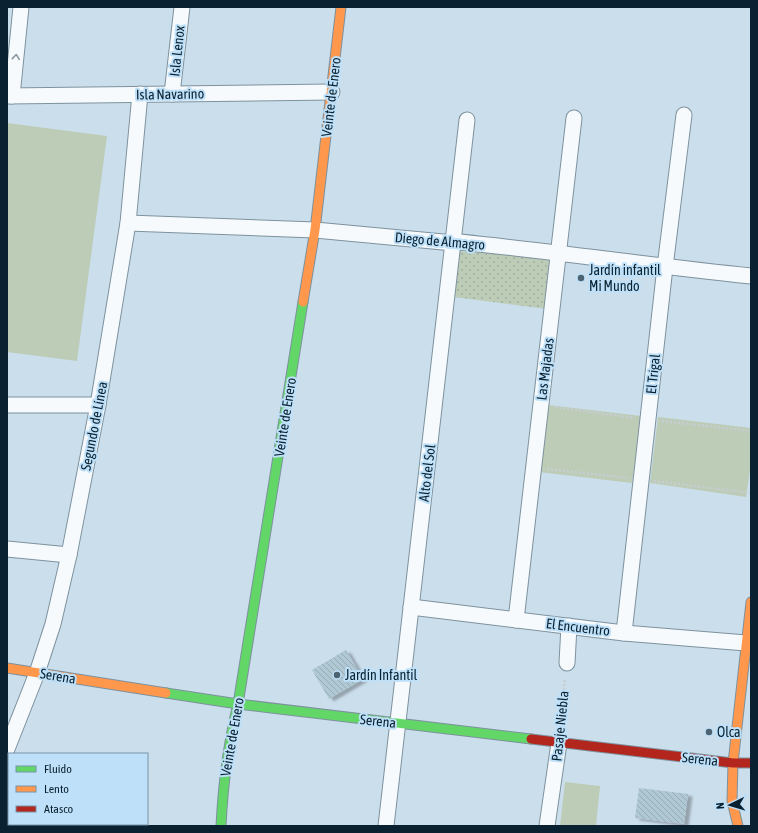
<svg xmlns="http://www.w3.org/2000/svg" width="758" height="833" font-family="'Asap Condensed',sans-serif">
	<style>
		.grass { fill: #bcccb7 }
		.park { fill: url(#park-dots) }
		.building { fill: url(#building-back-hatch); filter: url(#shadow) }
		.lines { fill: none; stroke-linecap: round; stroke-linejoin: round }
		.street-casing { stroke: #7d929e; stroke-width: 17 }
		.fast-casing { stroke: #7d929e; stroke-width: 11 }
		.slow-casing { stroke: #7d929e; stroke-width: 11 }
		.jam-casing { stroke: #7d929e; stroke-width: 11 }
		.path { stroke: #c7cdd2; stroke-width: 2.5; stroke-dasharray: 2 2; stroke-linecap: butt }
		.street { stroke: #f7fafc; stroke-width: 15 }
		.fast { stroke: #63d668; stroke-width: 9 }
		.slow { stroke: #ff974d; stroke-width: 9 }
		.jam { stroke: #b3261e; stroke-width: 9 }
		.oneway { stroke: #8c98a0 }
		.poi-dot { fill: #4d6372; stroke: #bee0f9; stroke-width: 1.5 }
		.labels { text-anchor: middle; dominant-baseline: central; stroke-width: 4; stroke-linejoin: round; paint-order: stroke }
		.street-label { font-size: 14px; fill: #092130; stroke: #bee0f9 }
		.poi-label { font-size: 14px; fill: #092130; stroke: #bee0f9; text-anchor: start }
	</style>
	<defs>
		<pattern id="park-dots" width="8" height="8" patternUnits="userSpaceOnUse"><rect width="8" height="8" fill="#bcccb7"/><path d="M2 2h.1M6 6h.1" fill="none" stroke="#a0af9e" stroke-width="1.8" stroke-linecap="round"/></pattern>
		<pattern id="building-back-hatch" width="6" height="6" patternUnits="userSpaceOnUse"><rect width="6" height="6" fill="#b0c8d3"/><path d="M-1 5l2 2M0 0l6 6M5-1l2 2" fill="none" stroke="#96acb5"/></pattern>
		<filter id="shadow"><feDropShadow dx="4.5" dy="2.5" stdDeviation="1" flood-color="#0004"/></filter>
	</defs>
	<rect width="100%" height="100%" fill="#cbdeec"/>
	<!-- grass -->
	<g class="grass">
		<polygon points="7,123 107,136 77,361 7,352"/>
		<polygon points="548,405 641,416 632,483 539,472"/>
		<polygon points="658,417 751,428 751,463 746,497 650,483"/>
		<polygon points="565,782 600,786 596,826 560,826"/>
	</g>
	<!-- park -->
	<g class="park">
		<polygon points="459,251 553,259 547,309 454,297"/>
		<polygon points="7,778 9,778 9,824 57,824 56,826 7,826"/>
	</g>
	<!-- building -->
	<g class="building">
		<polygon points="346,650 363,679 329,699 312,670"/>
		<polygon points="639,788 688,794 684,824 635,818"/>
	</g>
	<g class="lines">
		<!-- street casing -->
		<g class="street-casing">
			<g id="street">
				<polyline points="172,94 182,7"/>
				<polyline points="7,96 332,92"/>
				<polyline points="12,96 21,7"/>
				<path d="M128 223 315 230 454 243 460 242C557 252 654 266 751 276"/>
				<polyline points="7,405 98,405"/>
				<polyline points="7,549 69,555"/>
				<polyline points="411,607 624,633 746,643"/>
				<polyline points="516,620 574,118"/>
				<polyline points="624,633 665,267 684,115"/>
				<polyline points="567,663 569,626"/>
				<polyline points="7,749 37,673 53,624 69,555 98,405 128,223 140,94"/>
				<polyline points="386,826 467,120"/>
				<polyline points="547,826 559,743"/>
			</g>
		</g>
		<!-- fast casing -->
		<g class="fast-casing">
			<g id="fast">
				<polyline points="166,693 238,704 531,739"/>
				<path d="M221 826C223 785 228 744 238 704L303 302"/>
			</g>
		</g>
		<!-- slow casing -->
		<g class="slow-casing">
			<g id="slow">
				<polyline points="303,302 315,230 341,7"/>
				<polyline points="7,668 166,693"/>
				<polyline points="738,826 732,801 733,763 751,602"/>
			</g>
		</g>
		<!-- jam casing -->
		<g class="jam-casing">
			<polyline id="jam" points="531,739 733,763 751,763"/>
		</g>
		<!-- path -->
		<g class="path">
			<polyline points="555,407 634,418"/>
			<polyline points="662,421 751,431"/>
			<polyline points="547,469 628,478"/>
			<polyline points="654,481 751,493"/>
			<polyline points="560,726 565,678"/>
		</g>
		<!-- street -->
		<use href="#street" class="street"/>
		<!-- fast -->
		<use href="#fast" class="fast"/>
		<!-- slow -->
		<use href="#slow" class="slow"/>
		<!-- jam -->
		<use href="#jam" class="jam"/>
	</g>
	<!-- one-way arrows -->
	<defs><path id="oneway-chevron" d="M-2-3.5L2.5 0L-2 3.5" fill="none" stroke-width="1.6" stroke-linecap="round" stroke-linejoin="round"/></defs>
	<use class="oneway" href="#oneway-chevron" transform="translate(16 57) rotate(-84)"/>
	<!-- markers -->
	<g class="poi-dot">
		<circle cx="581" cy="278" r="4"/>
		<circle cx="337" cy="675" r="4"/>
		<circle cx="709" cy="732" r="4"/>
	</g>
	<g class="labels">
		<!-- street labels -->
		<g class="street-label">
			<text transform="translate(177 51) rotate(-84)">Isla Lenox</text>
			<text transform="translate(170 94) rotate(-1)">Isla Navarino</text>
			<text transform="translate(331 97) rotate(-83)">Veinte de Enero</text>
			<text transform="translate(440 241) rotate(5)">Diego de Almagro</text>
			<text transform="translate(545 369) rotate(-83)">Las Majadas</text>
			<text transform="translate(653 374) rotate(-84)">El Trigal</text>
			<text transform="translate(285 417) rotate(-81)">Veinte de Enero</text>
			<text transform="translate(94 426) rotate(-79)">Segundo de Línea</text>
			<text transform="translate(427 473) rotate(-83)">Alto del Sol</text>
			<text transform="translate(578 627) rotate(7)">El Encuentro</text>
			<text transform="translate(58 676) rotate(9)">Serena</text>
			<text transform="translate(378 721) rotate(6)">Serena</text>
			<text transform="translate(560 726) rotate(-84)">Pasaje Niebla</text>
			<text transform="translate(232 737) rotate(-80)">Veinte de Enero</text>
			<text transform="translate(700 759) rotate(6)">Serena</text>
		</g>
		<!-- poi labels -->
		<g class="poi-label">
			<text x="589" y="270">Jardín infantil<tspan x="589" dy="16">Mi Mundo</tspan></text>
			<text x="345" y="675">Jardín Infantil</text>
			<text x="717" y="732">Olca</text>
		</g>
	</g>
	<!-- border -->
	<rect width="758" height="833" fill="none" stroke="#092130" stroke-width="16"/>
	<!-- legend -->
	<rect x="8" y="753" width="140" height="72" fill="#bee0f9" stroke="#7694a9"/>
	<rect x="16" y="766" width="20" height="6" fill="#63d668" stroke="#7694a9"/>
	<text x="44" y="773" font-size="12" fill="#092130">Fluido</text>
	<rect x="16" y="786" width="20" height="6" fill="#ff974d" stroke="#7694a9"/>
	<text x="44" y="793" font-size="12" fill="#092130">Lento</text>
	<rect x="16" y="806" width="20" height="6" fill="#b3261e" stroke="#7694a9"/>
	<text x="44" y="813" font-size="12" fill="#092130">Atasco</text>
	<!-- north arrow -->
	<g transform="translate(730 805) rotate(265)" stroke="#bee0f9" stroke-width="3" paint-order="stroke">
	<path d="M0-3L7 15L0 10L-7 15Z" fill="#092130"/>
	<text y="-6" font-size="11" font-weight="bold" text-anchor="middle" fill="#092130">N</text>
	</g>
</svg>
